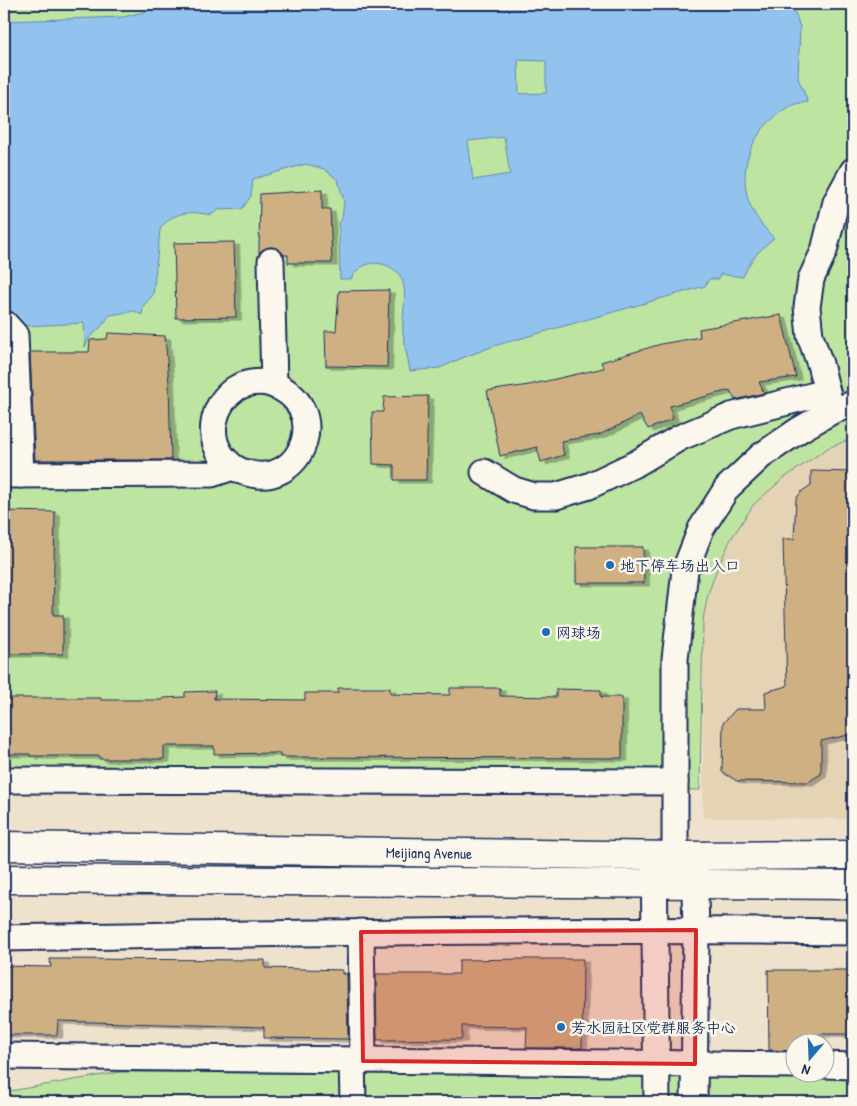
<svg xmlns="http://www.w3.org/2000/svg" width="857" height="1106" font-family="'Patrick Hand','LXGW WenKai TC',sans-serif">
	<style>
		.built { fill: #e5d3b6 }
		.green { fill: #bde4a0; stroke: #6c8a7f }
		.water { fill: #92c3ee; stroke: #6288b4; fill-rule: evenodd }
		.building { fill: #cfb083; stroke: #1b2f5e; filter: url(#shadow) }
		.lines { fill: none; stroke-linecap: round; stroke-linejoin: round }
		.minor-casing { stroke: #1b2f5e; stroke-width: 29 }
		.tertiary-casing { stroke: #1b2f5e; stroke-width: 31 }
		.minor { stroke: #fbf7ec; stroke-width: 25 }
		.tertiary { stroke: #fbf7ec; stroke-width: 28 }
		.marked { fill: #d62828; fill-opacity: 0.2; stroke: #d62828; stroke-width: 4; stroke-linejoin: round }
		.poi-dot { fill: #1f6fb2; stroke: #fbf7ec; stroke-width: 2 }
		.labels { text-anchor: middle; dominant-baseline: central; stroke-width: 5; stroke-linejoin: round; paint-order: stroke }
		.poi-label { font-size: 15px; fill: #1b2f5e; stroke: #fbf7ec; text-anchor: start }
		.street-label { font-size: 15px; fill: #1b2f5e; stroke: #fbf7ec }
	</style>
	<defs>
		<filter id="shadow"><feDropShadow dx="5.5" dy="3" stdDeviation="0" flood-color="#0004"/></filter>
	</defs>
	<rect width="100%" height="100%" fill="#eee2cc"/>
	<filter id="ink" filterUnits="userSpaceOnUse"><feTurbulence type="fractalNoise" baseFrequency=".02" numOctaves="2"/><feDisplacementMap in="SourceGraphic" scale="10" xChannelSelector="R" yChannelSelector="G"/><feConvolveMatrix kernelMatrix="1 2 1 2 8 2 1 2 1" color-interpolation-filters="sRGB"/></filter>
	<g filter="url(#ink)">
		<!-- built -->
		<polygon class="built" points="853,438 853,819 703,818 703,620 708,594 717,569 731,539 754,504 784,478 828,448"/>
		<!-- green -->
		<g class="green">
			<polygon points="4,4 853,4 853,438 828,448 784,478 754,504 731,539 717,569 708,594 703,620 700,790 4,784"/>
			<polygon points="120,1072 853,1077 853,1102 4,1102 4,1092"/>
		</g>
		<!-- water -->
		<path class="water" d="M176 4H792L800 27 798 78 808 102C803 103 797 103 792 105 787 107 781 112 776 116 751 136 739 167 748 199 753 215 763 227 774 238 760 249 750 260 743 277L720 274 719 279H709L705 286 494 346 462 358 440 368 410 371C408 358 404 345 403 332 401 314 410 291 399 274 399 273 395 270 393 269 379 259 359 262 351 279H340L339 230 338 223 342 219 344 201 338 180 324 169 306 164 253 179 251 196 242 209 218 210C211 217 208 214 199 213 183 211 168 216 160 230L153 295 143 306 142 315 134 311 110 315 100 328 89 338 85 347 84 323 28 326 17 323 4 315V21L123 17ZM518 60 546 61V93L519 94ZM504 137 510 174 473 180 468 141Z"/>
		<!-- building -->
		<g class="building">
			<polygon points="322,190 322,209 330,209 332,263 288,263 288,255 284,255 278,249 271,247 264,249 259,253 260,194"/>
			<polygon points="234,242 236,317 176,318 174,243"/>
			<polygon points="389,290 387,367 326,366 325,331 336,331 339,291"/>
			<polygon points="781,315 796,377 759,382 764,393 735,400 730,390 670,406 673,419 648,429 640,415 599,435 561,441 564,455 541,462 537,447 500,456 487,391 529,385 604,368 601,362 661,344 700,337 699,329"/>
			<polygon points="108,333 165,336 169,383 171,460 35,460 30,352 89,352 90,340 107,339"/>
			<polygon points="428,396 426,480 394,480 394,465 373,464 372,412 383,412 384,397"/>
			<polygon points="811,471 853,472 853,734 821,741 821,774 808,782 737,781 722,772 723,723 736,709 766,709 765,692 787,686 783,539 794,539 796,499 802,491 811,485"/>
			<polygon points="4,511 55,512 53,615 63,615 63,654 4,654"/>
			<polygon points="576,547 643,547 644,583 576,583"/>
			<polygon points="338,688 390,688 390,694 450,695 450,688 500,688 500,696 556,697 556,689 601,690 601,697 622,697 622,758 280,757 280,753 214,754 214,746 164,746 164,759 100,759 100,756 30,756 30,754 4,754 4,698 101,698 101,700 163,700 163,698 185,697 185,692 215,691 214,699 305,700 305,693 338,693"/>
			<polygon points="50,959 265,960 265,968 342,970 342,974 347,974 348,1039 264,1038 264,1027 58,1021 57,1035 4,1035 4,966 51,967"/>
			<polygon points="528,959 583,959 582,1048 526,1048 527,1027 462,1026 462,1039 377,1040 376,974 459,974 459,960"/>
			<polygon points="768,970 853,970 853,1034 820,1034 820,1044 794,1044 794,1051 769,1050"/>
		</g>
		<g class="lines">
			<!-- minor casing -->
			<g class="minor-casing">
				<g id="minor">
					<polyline points="271,261 274,385"/>
					<polyline points="5,324 15,335 21,475"/>
					<polyline points="831,408 820,364 810,336 807,307 811,279 824,251 836,202 853,171"/>
					<polyline points="484,472 514,490 534,496 556,496 589,486 637,463 679,438 731,416 827,392"/>
					<path d="M4 475 212 474 233 467C237 469 242 472 247 473 303 490 334 405 271 384 260 380 244 383 235 389 214 404 206 434 222 456 225 460 229 463 233 467"/>
					<polyline points="4,780 675,782"/>
					<polyline points="654,855 657,1102"/>
					<polyline points="675,856 675,659 685,570 701,529 727,488 761,456 799,430 832,411 853,404"/>
					<polyline points="694,856 696,930 694,1102"/>
					<polyline points="361,932 363,1061"/>
					<path d="M4 938C287 933 570 928 853 932"/>
					<polyline points="4,1056 794,1065"/>
					<polyline points="352,1060 353,1102"/>
					<polyline points="824,1065 853,1066"/>
				</g>
			</g>
			<!-- tertiary casing -->
			<g class="tertiary-casing">
				<g id="tertiary">
					<path id="s1" d="M4 846 675 856 853 855"/>
					<polyline points="4,879 853,885"/>
				</g>
			</g>
			<!-- minor -->
			<use href="#minor" class="minor"/>
			<!-- tertiary -->
			<use href="#tertiary" class="tertiary"/>
		</g>
	</g>
	<!-- marked area -->
	<path class="marked" d="M696 930 695 1064 363 1061 361 932Z"/>
	<!-- markers -->
	<g class="poi-dot">
		<circle cx="610" cy="565" r="5"/>
		<circle cx="546" cy="632" r="5"/>
		<circle cx="561" cy="1027" r="5"/>
	</g>
	<g class="labels">
		<!-- poi labels -->
		<g class="poi-label">
			<text x="620" y="565">地下停车场出入口</text>
			<text x="556" y="632">网球场</text>
			<text x="571" y="1027">芳水园社区党群服务中心</text>
		</g>
		<!-- street labels -->
		<g class="street-label">
			<text stroke="none"><textPath href="#s1" startOffset="425">Meijiang Avenue</textPath></text>
		</g>
	</g>
	<!-- margin -->
	<rect width="857" height="1106" fill="none" stroke="#fbf7ec" stroke-width="20"/>
	<rect x="10" y="10" width="837" height="1086" fill="none" stroke="#1b2f5e" stroke-width="2" filter="url(#ink)"/>
	<!-- north arrow -->
	<g transform="translate(810 1058) rotate(199)"><circle r="24" fill="#fbf7ec" stroke="#a1a7b3"/>
	<path d="M0-4L9 19L0 12L-9 19Z" fill="#1f6fb2"/>
	<text y="-8" font-size="14" font-weight="bold" text-anchor="middle" fill="#1b2f5e">N</text>
	</g>
</svg>
